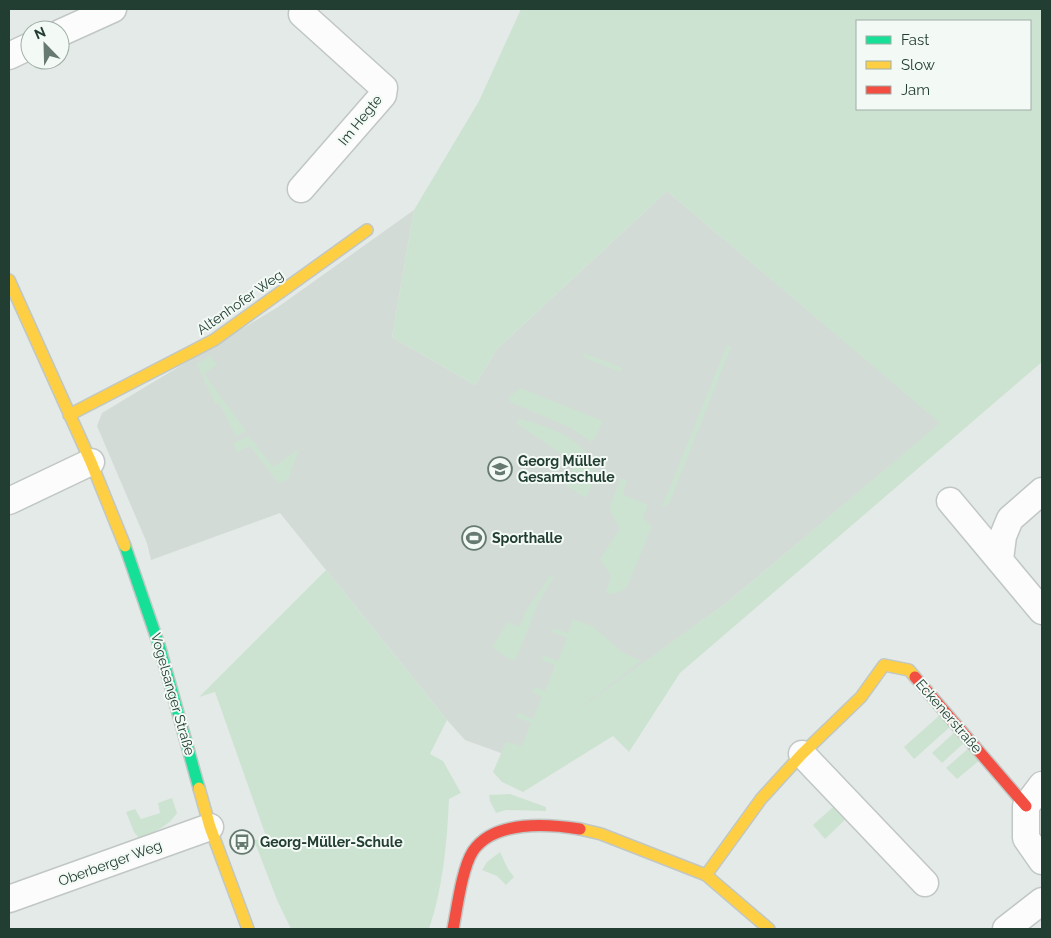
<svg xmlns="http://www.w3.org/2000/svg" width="1051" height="938" font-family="Raleway,sans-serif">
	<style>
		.built { fill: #d2dbd6 }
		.green { fill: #cde3d1; fill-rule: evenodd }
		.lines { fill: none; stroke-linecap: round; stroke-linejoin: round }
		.street-casing { stroke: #c1c7c4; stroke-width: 29 }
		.fast-casing { stroke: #c0c7c4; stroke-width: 14 }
		.slow-casing { stroke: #c0c7c4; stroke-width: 14 }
		.jam-casing { stroke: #c0c7c4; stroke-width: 14 }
		.street { stroke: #fbfcfb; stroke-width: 26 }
		.fast { stroke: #16e098; stroke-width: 11 }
		.slow { stroke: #ffcf43; stroke-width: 11 }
		.jam { stroke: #f24e42; stroke-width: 11 }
		.labels { text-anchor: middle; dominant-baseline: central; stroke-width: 4; stroke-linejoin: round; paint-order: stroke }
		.street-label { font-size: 14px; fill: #223e32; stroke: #f3f9f5 }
		.poi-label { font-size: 14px; font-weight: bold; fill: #223e32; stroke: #f3f9f5; text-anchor: start }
	</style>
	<rect width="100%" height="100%" fill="#e4eae7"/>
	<!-- built -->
	<polygon class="built" points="667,191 941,423 729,601 535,742 516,751 501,753 465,740 447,720 280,513 151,560 147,543 97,426 102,413 278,307 414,210 392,337 475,385 497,349"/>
	<!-- green -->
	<g class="green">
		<path d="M521 9H1042V362L680 673 629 752 613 736 523 792 502 782 493 772 506 742 522 746 531 723 516 717 519 713 533 719 542 697 532 692 534 687 545 691 555 665 542 660 543 655 558 661 567 638 552 632 553 628 568 633 573 619 592 626 622 652 641 661 569 716 729 601 940 423 667 191 497 349 475 385 392 337 414 210 479 101ZM857 21H1030V109H857Z"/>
		<polygon points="727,345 731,347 669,504 662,507"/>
		<polygon points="584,353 622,368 620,372 583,357"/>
		<polygon points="210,356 217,365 204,374 246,431 236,436 219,403 215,404 197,364"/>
		<polygon points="520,388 603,421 595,439 591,442 569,427 510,402 509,397"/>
		<path d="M521 419C558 429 614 450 586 498L566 485C571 476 576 468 569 459L517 424V421Z"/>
		<polygon points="249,436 273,467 297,450 298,452 288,480 278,483 250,446 237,452 233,443"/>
		<path d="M623 479 627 481 623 492 624 495 648 505 643 518 652 526 628 585C622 592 614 596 606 592L611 576 600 559 620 529 609 509 620 480Z"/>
		<path d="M326 570 447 720 430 754 443 761 461 793 449 799C447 843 443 887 429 929H291L277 900 254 840 267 839 215 692 199 697Z"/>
		<polygon points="551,575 554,577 539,601 516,659 511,660 492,647 508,622 518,627 524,618 523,615"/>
		<polygon points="940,715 951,726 914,759 904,747"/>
		<polygon points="956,731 965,742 942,763 932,753"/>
		<polygon points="970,747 981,759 957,779 946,768"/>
		<polygon points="510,794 546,807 546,811 506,810 496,813 490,801 489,795"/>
		<path d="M172 798 177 813C168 827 154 832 139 838L134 832 126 812 135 809 141 819 160 813 158 803Z"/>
		<polygon points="840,801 852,813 825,839 813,825"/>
		<polygon points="500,852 508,869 514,877 506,885 497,876 482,870 487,862"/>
	</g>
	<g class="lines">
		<!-- street casing -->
		<g class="street-casing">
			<g id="street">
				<polyline points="60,33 113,9"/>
				<polyline points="9,56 30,46"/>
				<polyline points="301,189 383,95 384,88 302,14"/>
				<polyline points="9,501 91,462"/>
				<polyline points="950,501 1042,611"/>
				<polyline points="1000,559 1003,536 1010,519 1042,491"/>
				<polyline points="802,754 925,883"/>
				<polyline points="1042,785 1026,806 1026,838 1042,861"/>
				<polyline points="9,899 210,827"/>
				<polyline points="1006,929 1042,901"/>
			</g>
		</g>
		<!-- fast casing -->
		<g class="fast-casing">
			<polyline id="fast" points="125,546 159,645 199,788"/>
		</g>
		<!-- slow casing -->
		<g class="slow-casing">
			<g id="slow">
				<polyline points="9,280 91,462 125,546"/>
				<polyline points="69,415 214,340 367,230"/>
				<polyline points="199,788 210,827 248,929"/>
				<polyline points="580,829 601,834 706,875 769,929"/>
				<polyline points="706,875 761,799 802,754 861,697 884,665 909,670 915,677"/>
			</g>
		</g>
		<!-- jam casing -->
		<g class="jam-casing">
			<g id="jam">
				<polyline points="915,677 1026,806"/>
				<path d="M453 929C457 908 462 868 473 851 494 820 548 824 580 829"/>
			</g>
		</g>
		<!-- street -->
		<use href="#street" class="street"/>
		<!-- fast -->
		<use href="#fast" class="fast"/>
		<!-- slow -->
		<use href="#slow" class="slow"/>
		<!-- jam -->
		<use href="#jam" class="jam"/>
	</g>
	<!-- icons -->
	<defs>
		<g id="school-ring" transform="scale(1.25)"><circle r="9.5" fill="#f3f9f5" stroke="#667a71" stroke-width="1.5"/><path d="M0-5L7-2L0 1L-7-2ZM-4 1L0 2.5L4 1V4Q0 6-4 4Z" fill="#667a71"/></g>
		<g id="stadium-ring" transform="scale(1.25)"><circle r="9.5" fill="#f3f9f5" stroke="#667a71" stroke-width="1.5"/><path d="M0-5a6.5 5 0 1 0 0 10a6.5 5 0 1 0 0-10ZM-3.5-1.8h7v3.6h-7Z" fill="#667a71"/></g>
		<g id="bus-ring" transform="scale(1.25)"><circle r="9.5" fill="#f3f9f5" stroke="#667a71" stroke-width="1.5"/><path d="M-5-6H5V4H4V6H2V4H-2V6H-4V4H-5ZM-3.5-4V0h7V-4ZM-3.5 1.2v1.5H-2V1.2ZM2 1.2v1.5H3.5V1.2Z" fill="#667a71"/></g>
	</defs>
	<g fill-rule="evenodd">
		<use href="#school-ring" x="500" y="469"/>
		<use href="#stadium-ring" x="474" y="538"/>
		<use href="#bus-ring" x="242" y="842"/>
	</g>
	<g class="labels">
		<!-- street labels -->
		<g class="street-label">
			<text transform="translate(360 120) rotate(-51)">Im Hegte</text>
			<text transform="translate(240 302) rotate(-35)">Altenhofer Weg</text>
			<text transform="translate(173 694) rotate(74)">Vogelsanger Straße</text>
			<text transform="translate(949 716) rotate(49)">Eckenerstraße</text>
			<text transform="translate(110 863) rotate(-20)">Oberberger Weg</text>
		</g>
		<!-- poi labels -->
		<g class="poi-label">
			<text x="518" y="461">Georg Müller<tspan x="518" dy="16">Gesamtschule</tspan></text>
			<text x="492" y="538">Sporthalle</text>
			<text x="260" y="842">Georg-Müller-Schule</text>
		</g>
	</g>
	<!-- border -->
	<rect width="1051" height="938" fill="none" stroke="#223e32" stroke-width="20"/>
	<!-- legend -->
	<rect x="856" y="20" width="175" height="90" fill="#f3f9f5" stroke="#9faea7"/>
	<rect x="866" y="36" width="25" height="8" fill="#16e098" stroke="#9faea7"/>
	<text x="901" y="45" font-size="15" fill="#223e32">Fast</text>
	<rect x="866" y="61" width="25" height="8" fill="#ffcf43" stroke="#9faea7"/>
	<text x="901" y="70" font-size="15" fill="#223e32">Slow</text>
	<rect x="866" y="86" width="25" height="8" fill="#f24e42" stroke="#9faea7"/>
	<text x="901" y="95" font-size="15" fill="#223e32">Jam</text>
	<!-- north arrow -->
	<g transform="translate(45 45) rotate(337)"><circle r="24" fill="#f3f9f5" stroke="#9faea7"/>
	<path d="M0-4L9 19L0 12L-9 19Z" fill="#667a71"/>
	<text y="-8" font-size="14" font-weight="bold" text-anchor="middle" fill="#223e32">N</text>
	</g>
</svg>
